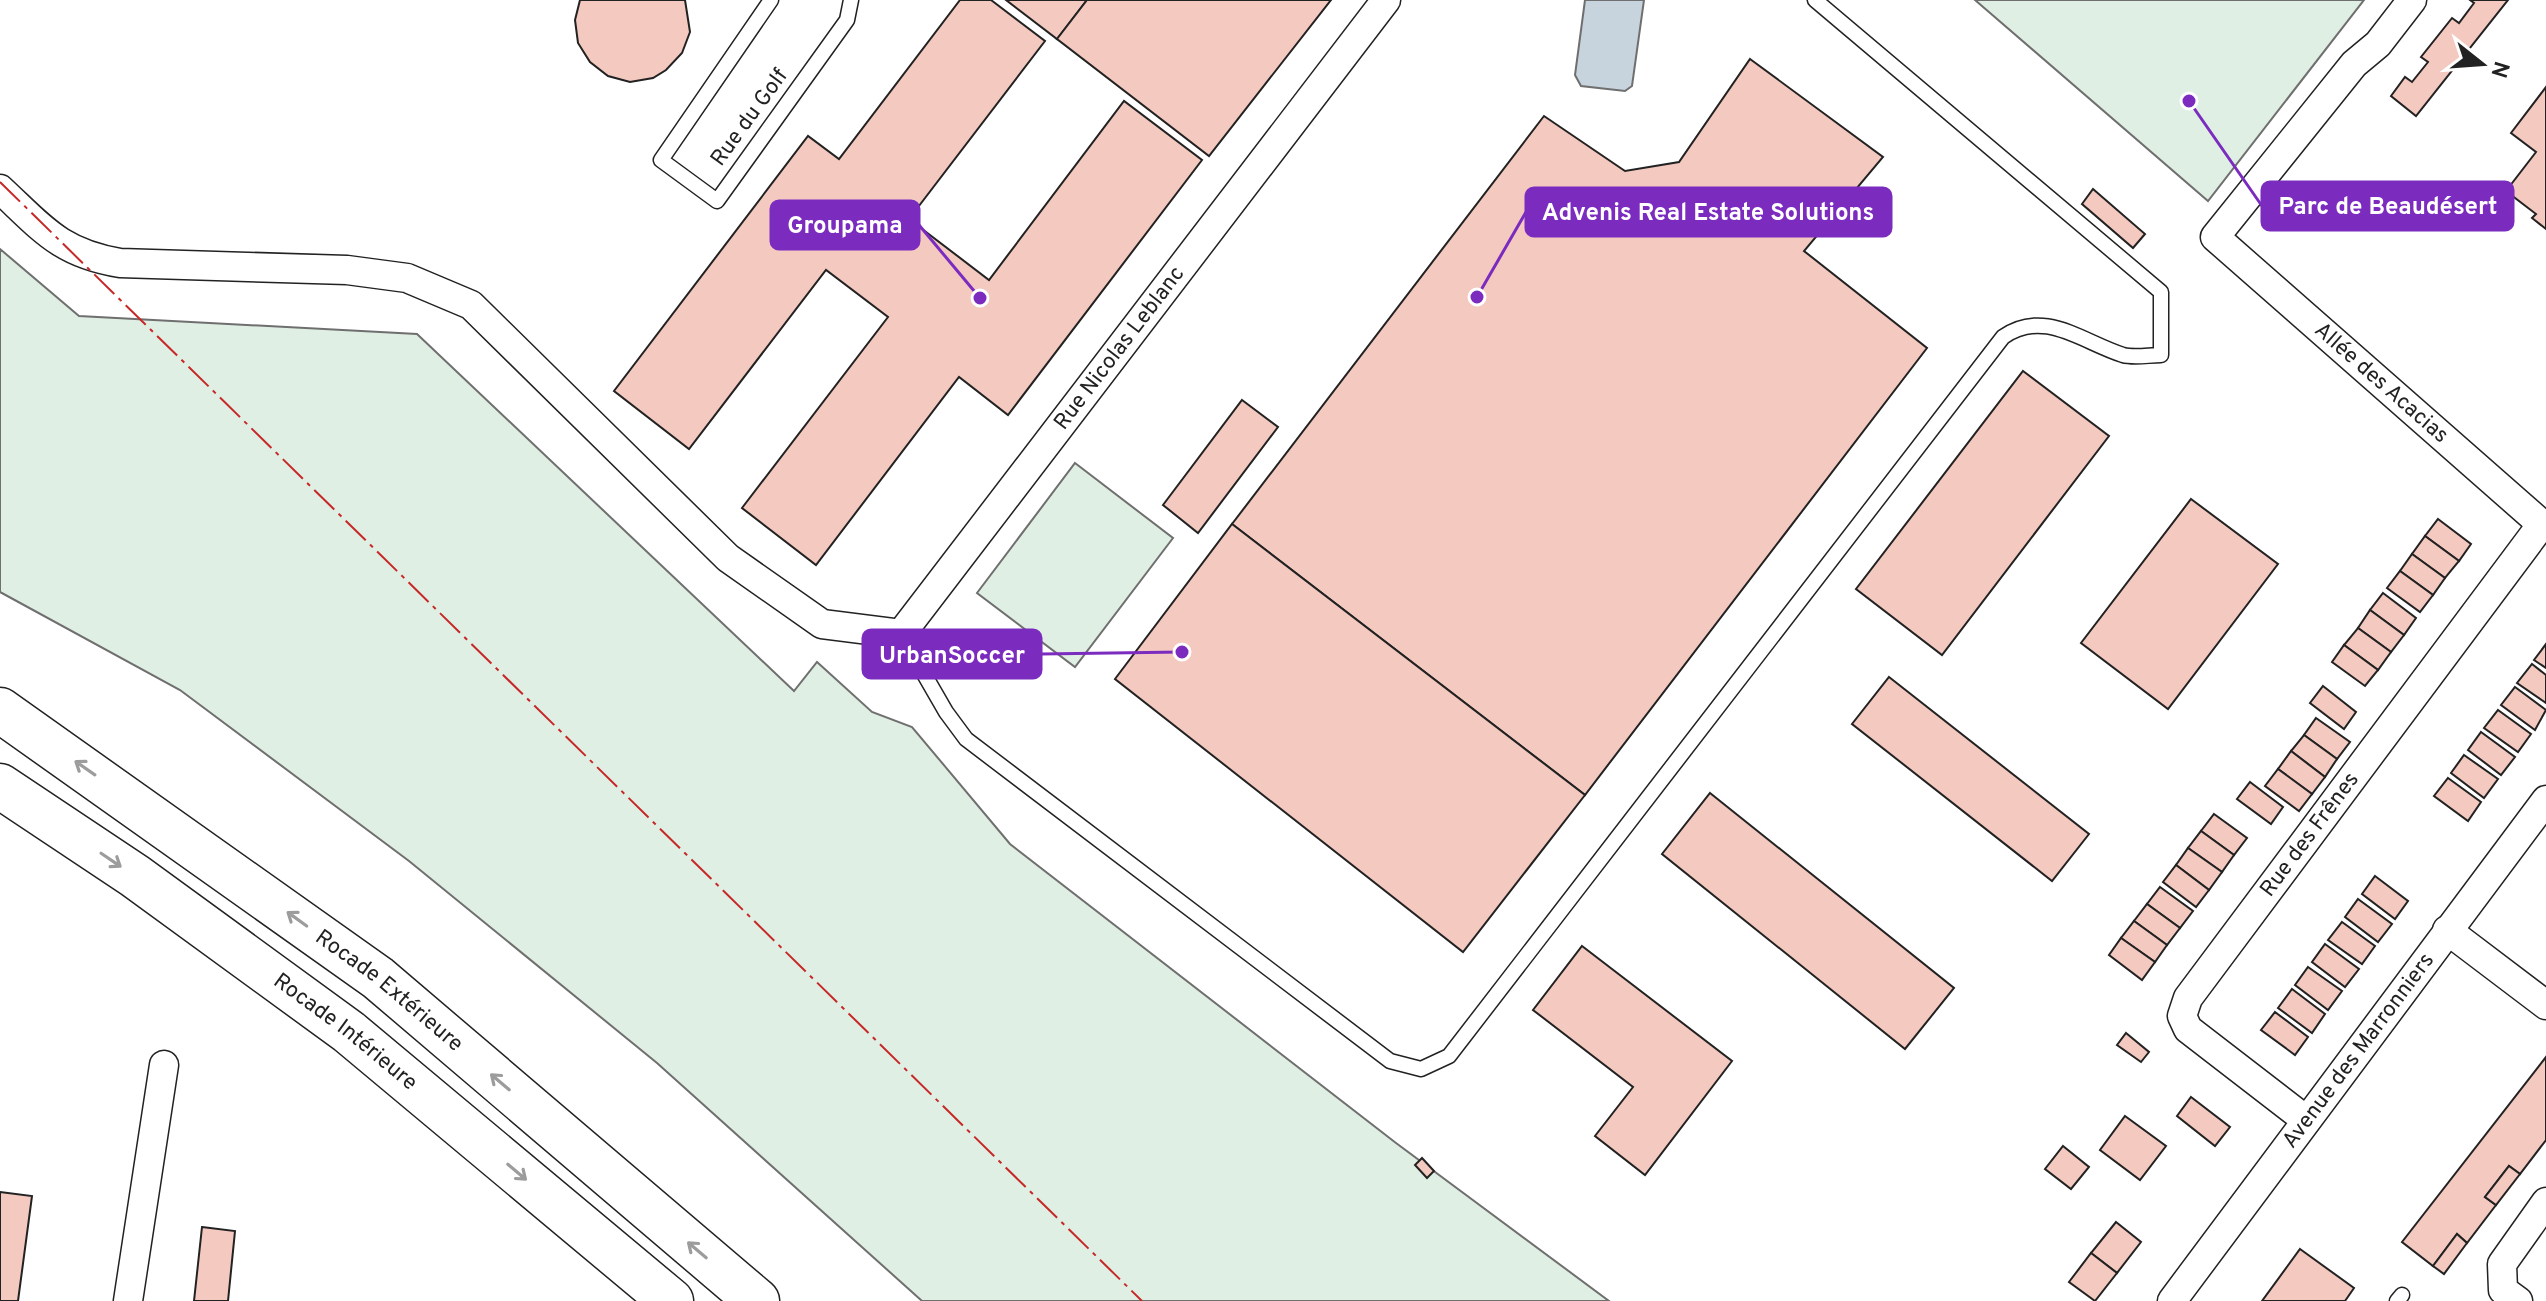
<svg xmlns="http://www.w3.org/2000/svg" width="2546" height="1301" font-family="Overpass,sans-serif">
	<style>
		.green { fill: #e0efe3; stroke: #6f6f6f; stroke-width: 2 }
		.water { fill: #c7d3dd; stroke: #6f6f6f; stroke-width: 2 }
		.building { fill: #f3c9c0; stroke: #222; stroke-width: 2 }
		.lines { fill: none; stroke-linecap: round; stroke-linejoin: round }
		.service-casing { stroke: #222; stroke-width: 17 }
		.minor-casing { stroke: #222; stroke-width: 31 }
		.motorway-casing { stroke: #222; stroke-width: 47 }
		.service { stroke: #fff; stroke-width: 14 }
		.minor { stroke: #fff; stroke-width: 28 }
		.motorway { stroke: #fff; stroke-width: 44 }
		.power { stroke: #c62828; stroke-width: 2; stroke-dasharray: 28 6 4 6; stroke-linecap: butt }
		.oneway { stroke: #9c9c9c }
		.labels { text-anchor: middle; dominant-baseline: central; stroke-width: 6; stroke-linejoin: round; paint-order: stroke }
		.street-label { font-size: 22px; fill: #222; stroke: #fff }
		.leader { fill: none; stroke: #7b2cbf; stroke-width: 3 }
		.callout-dot { fill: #7b2cbf; stroke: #fff; stroke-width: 3 }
		.callout { fill: #7b2cbf; stroke: #7b2cbf; stroke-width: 3 }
		.callout-label { font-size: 24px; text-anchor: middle; font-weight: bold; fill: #fff }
	</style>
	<rect width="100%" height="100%" fill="#fff"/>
	<!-- green -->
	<g class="green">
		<polygon points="1975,0 2364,0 2208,201"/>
		<polygon points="0,249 79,316 417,334 794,691 817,662 872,712 912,727 1010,844 1396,1143 1609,1301 922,1301 657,1063 409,861 180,690 0,592"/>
		<polygon points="1075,463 1173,538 1075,667 977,593"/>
	</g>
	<!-- water -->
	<polygon class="water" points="1585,0 1644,0 1632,86 1625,91 1581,86 1575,75"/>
	<!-- building -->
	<g class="building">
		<polygon points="580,0 685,0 690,32 682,53 666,70 653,78 630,82 608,76 590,62 578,43 575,20"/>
		<polygon points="960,0 991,0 1045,41 909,219 989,280 1124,101 1202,160 1008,415 959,377 816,565 742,508 888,317 826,270 689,449 614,391 808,136 839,159"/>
		<polygon points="1006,0 1087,0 1057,39"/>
		<polygon points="1087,0 1331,0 1209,156 1057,39"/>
		<polygon points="2470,0 2508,0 2416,116 2391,96 2405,77 2412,82 2428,62 2421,57 2452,18 2459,23 2474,3"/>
		<polygon points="1750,59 1883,157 1804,251 1927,348 1585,795 1232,524 1544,116 1625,171 1679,162"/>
		<polygon points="2546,87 2546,229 2532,218 2536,214 2506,191 2536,152 2511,133"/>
		<polygon points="2093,189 2145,234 2133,248 2082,204"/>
		<polygon points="2023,371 2109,436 1942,655 1856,589"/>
		<polygon points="1242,400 1278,427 1198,533 1163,505"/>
		<polygon points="2191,499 2278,564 2168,709 2081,643"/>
		<polygon points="2438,519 2471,544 2459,561 2425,536"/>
		<polygon points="1232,524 1585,795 1463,952 1115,679"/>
		<polygon points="2425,536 2459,561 2445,578 2412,554"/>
		<polygon points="2412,554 2445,578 2433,595 2400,571"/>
		<polygon points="2400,571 2433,595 2420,612 2387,588"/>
		<polygon points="2383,593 2416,618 2404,635 2370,610"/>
		<polygon points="2370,610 2404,635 2391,652 2358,628"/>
		<polygon points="2358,628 2391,652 2378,670 2344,645"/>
		<polygon points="2546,644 2546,668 2534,660"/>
		<polygon points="2344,645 2378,670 2365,686 2332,662"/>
		<polygon points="2532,664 2546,675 2546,703 2517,683"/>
		<polygon points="1889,677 2089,834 2052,881 1852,724"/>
		<polygon points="2323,686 2356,712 2344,729 2310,703"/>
		<polygon points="2515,687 2546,710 2535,730 2501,705"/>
		<polygon points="2498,710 2531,734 2518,752 2484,728"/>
		<polygon points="2316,718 2350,742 2337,759 2304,735"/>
		<polygon points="2481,732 2515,757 2501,775 2468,750"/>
		<polygon points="2304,735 2337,759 2325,777 2291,751"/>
		<polygon points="2291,751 2325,777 2312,794 2278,769"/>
		<polygon points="2464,755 2498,779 2484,798 2451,773"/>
		<polygon points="2278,769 2312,794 2299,811 2265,786"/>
		<polygon points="2448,778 2481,802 2468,821 2434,796"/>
		<polygon points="2250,782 2283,807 2271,824 2237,799"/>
		<polygon points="1710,793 1954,988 1905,1049 1662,854"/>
		<polygon points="2214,814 2247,838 2234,855 2201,831"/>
		<polygon points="2201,831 2234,855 2222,872 2188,848"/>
		<polygon points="2188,848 2222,872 2209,890 2176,865"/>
		<polygon points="2176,865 2209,890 2196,907 2163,882"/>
		<polygon points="2375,876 2408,901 2395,919 2362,894"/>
		<polygon points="2160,887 2193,911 2180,928 2147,904"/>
		<polygon points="2358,899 2392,924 2378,942 2345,917"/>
		<polygon points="2147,904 2180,928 2167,945 2134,921"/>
		<polygon points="2134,921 2167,945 2155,962 2121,938"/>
		<polygon points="2342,922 2375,946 2362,964 2328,940"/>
		<polygon points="2121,938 2155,962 2142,980 2109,955"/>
		<polygon points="2325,944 2359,969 2345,987 2312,962"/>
		<polygon points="1582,946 1732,1061 1645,1175 1595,1136 1633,1087 1533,1010"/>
		<polygon points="2308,967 2342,991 2328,1010 2295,985"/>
		<polygon points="2292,989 2325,1014 2312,1033 2278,1008"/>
		<polygon points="2275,1012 2308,1037 2295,1055 2261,1030"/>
		<polygon points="2126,1033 2149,1052 2141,1062 2117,1045"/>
		<polygon points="2546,1057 2546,1140 2520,1174 2509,1166 2485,1197 2496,1205 2467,1243 2457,1234 2433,1266 2402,1242"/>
		<polygon points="2191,1097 2230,1127 2215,1146 2177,1116"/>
		<polygon points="2125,1116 2166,1146 2140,1180 2100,1150"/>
		<polygon points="2063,1146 2089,1167 2071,1189 2045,1169"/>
		<polygon points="1422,1158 1434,1171 1427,1178 1415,1165"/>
		<polygon points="2509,1166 2520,1174 2496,1205 2485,1197"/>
		<polygon points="0,1192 32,1196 18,1301 0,1301"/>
		<polygon points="2116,1222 2141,1242 2117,1273 2091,1253"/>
		<polygon points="202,1227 235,1231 228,1301 194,1301"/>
		<polygon points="2457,1234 2467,1243 2444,1274 2433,1266"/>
		<polygon points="2300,1249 2354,1288 2345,1301 2262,1301"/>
		<polygon points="2091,1253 2117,1273 2095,1301 2069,1282"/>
	</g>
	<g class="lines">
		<!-- service casing -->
		<g class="service-casing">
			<g id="service">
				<polyline points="771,0 661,160 717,201 847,20 851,0"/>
				<path d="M901 634 946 712 966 739 1390 1061 1421 1069 1449 1056 2003 337C2044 308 2082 342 2123 355 2134 358 2149 355 2161 355V292L1815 0"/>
				<polyline points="2397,1301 2402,1295"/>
			</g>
		</g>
		<!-- minor casing -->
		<g class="minor-casing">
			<g id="minor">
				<path id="s1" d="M2412 0 2378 44 2354 64 2215 237 2546 528"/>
				<path id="s2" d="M0 189C43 229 60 253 120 263L347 270 407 278 471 305 728 558 822 624 901 634 1386 0"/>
				<polyline points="2447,930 2546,1005"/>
				<path id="s3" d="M2306 1120 2188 1029 2182 1016 2188 998 2542 524"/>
				<polyline points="128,1301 164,1065"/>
				<path id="s4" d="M2172 1301 2546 800"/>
				<polyline points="2518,1301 2503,1290 2502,1264 2546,1202"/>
			</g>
		</g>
		<!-- motorway casing -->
		<g class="motorway-casing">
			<g id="motorway">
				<path id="s5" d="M0 710 378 978 757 1301"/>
				<path id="s6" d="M0 786 135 876 349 1032 671 1301"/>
			</g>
		</g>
		<!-- service -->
		<use href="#service" class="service"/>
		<!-- minor -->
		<use href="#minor" class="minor"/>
		<!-- motorway -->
		<use href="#motorway" class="motorway"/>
		<!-- power -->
		<polyline class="power" points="0,182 1142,1301"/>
	</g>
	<!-- one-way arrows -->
	<defs><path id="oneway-shaft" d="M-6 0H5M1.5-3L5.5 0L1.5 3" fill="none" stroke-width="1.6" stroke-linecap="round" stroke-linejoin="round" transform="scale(2)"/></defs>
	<g class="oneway">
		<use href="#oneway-shaft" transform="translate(85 768) rotate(-145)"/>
		<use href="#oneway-shaft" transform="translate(111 860) rotate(34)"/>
		<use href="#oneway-shaft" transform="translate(297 919) rotate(-144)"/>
		<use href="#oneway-shaft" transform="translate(500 1082) rotate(-140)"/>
		<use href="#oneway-shaft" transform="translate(517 1172) rotate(40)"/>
		<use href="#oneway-shaft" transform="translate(697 1250) rotate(-140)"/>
	</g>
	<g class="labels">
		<!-- street labels -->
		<g class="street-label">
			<text transform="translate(750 118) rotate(-54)">Rue du Golf</text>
			<text stroke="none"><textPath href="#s2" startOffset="1416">Rue Nicolas Leblanc</textPath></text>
			<text stroke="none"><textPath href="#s1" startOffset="530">Allée des Acacias</textPath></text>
			<text stroke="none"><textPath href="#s3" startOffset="386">Rue des Frênes</textPath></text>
			<text stroke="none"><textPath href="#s5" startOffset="480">Rocade Extérieure</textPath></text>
			<text stroke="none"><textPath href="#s6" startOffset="424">Rocade Intérieure</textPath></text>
			<text stroke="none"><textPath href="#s4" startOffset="312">Avenue des Marronniers</textPath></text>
		</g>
	</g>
	<!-- callouts -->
	<path class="leader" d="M2189 101L2262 206M1477 297L1526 212M980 298L919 225M1182 652L1041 654"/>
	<g class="callout-dot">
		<circle cx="2189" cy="101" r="8"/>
		<circle cx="1477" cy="297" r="8"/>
		<circle cx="980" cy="298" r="8"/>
		<circle cx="1182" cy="652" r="8"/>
	</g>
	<g class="callout">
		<rect x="2262" y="182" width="251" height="48" rx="8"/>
		<rect x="1526" y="188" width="365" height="48" rx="8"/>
		<rect x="771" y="201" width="148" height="48" rx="8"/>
		<rect x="863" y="630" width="178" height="48" rx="8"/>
	</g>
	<g class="callout-label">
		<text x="2388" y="214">Parc de Beaudésert</text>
		<text x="1708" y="220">Advenis Real Estate Solutions</text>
		<text x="845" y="233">Groupama</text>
		<text x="952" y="663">UrbanSoccer</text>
	</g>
	<!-- north arrow -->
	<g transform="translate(2482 64) rotate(107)" stroke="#ffffff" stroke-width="6" paint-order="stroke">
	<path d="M0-6L14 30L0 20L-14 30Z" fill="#222222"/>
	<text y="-12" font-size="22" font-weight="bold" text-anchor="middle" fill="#222222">N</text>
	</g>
</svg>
